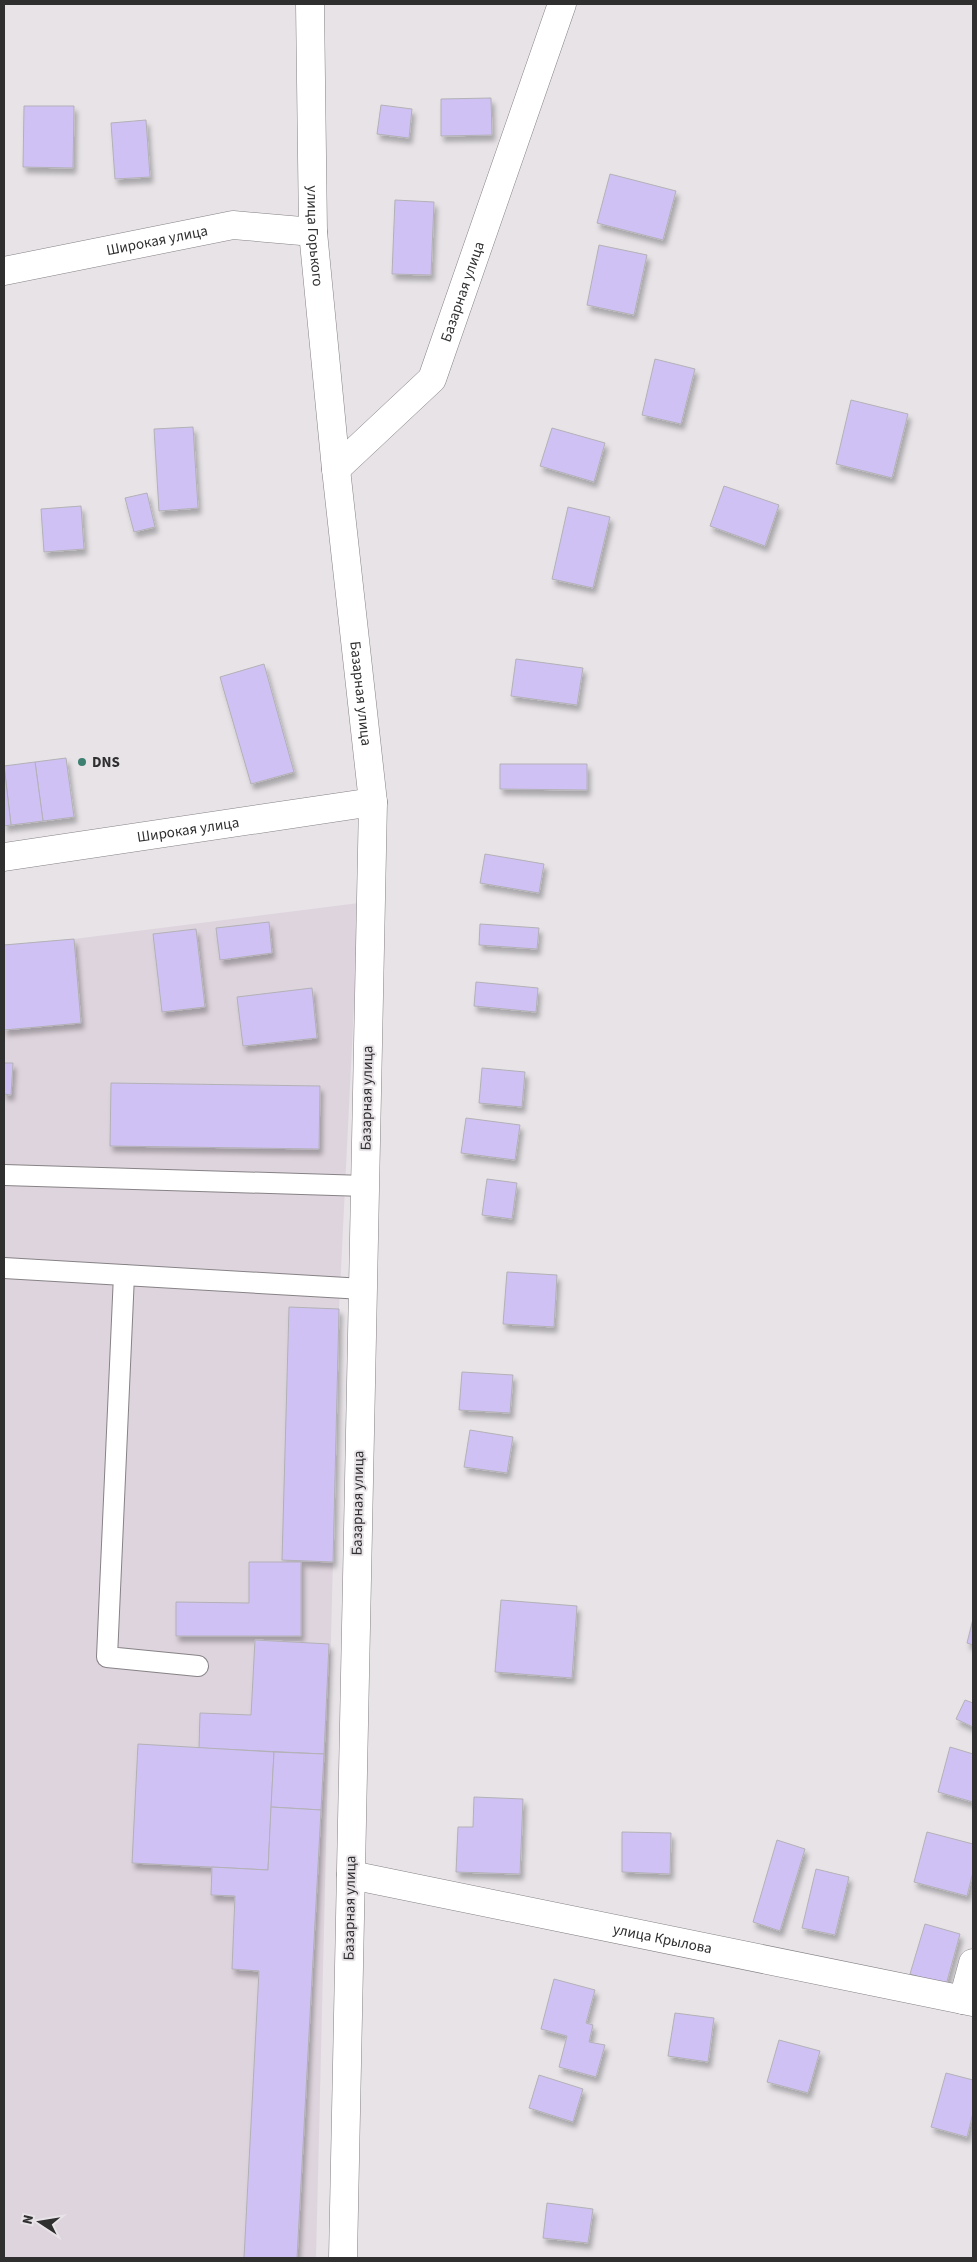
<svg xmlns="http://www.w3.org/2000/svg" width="977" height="2262" font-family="'Source Sans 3',sans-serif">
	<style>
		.built { fill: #ded4dd }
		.building { fill: #d0c1f4; stroke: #b2b1b6; filter: url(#shadow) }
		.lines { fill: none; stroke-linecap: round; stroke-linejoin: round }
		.service-casing { stroke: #868285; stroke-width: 22 }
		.minor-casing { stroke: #868285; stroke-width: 29 }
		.tertiary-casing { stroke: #868285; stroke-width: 29 }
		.service { stroke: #fff; stroke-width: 20 }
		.minor { stroke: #fff; stroke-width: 28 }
		.tertiary { stroke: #fff; stroke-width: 28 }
		.poi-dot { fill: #3d7f71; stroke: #e7e3e7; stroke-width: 2 }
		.labels { text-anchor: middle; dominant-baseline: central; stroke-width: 4; stroke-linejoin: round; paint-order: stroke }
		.street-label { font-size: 15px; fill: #302f30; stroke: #e7e3e7 }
		.poi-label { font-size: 15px; font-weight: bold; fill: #302f30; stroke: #e7e3e7; text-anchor: start }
	</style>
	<defs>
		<filter id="shadow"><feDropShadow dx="3" dy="5.5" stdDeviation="2.5" flood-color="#0004"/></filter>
	</defs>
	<rect width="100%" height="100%" fill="#e7e3e7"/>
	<!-- built -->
	<polygon class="built" points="359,903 339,1309 316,2258 4,2258 4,945 74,939"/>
	<!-- building -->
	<g class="building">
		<polygon points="491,98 492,135 441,136 441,99"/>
		<polygon points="381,105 412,109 409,138 377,134"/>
		<polygon points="24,106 74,106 73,168 23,167"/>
		<polygon points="146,120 150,177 115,179 111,123"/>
		<polygon points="610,174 676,191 663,240 597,223"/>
		<polygon points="395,200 434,202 431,275 392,274"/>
		<polygon points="599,245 647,255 634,315 587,305"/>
		<polygon points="655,359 695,369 681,424 642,415"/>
		<polygon points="851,400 908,414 892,478 836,464"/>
		<polygon points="193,427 198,508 159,511 154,429"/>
		<polygon points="552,428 605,443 594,482 540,466"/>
		<polygon points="724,486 779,505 765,546 710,526"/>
		<polygon points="147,493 155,527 134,532 125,498"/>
		<polygon points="81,506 84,549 44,552 41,509"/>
		<polygon points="568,507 610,517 593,588 552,579"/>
		<polygon points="516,659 583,668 577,705 511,696"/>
		<polygon points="264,664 294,772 251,784 220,677"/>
		<polygon points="66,758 74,817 43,821 35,762"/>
		<polygon points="35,762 43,821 11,825 4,766"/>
		<polygon points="500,764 587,764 587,790 500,789"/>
		<polygon points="4,765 11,825 4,826"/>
		<polygon points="485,854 544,864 539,893 480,883"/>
		<polygon points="269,922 272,953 220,960 216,928"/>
		<polygon points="480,924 539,928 537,949 479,945"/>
		<polygon points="196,929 205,1007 162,1012 153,934"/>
		<polygon points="74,939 81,1023 4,1030 4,945"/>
		<polygon points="476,982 538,988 536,1012 474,1006"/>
		<polygon points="312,988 317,1038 243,1046 237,997"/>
		<polygon points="4,1063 13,1063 11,1095 4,1094"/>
		<polygon points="482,1068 525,1072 522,1107 479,1103"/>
		<polygon points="111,1083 320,1086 319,1149 110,1146"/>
		<polygon points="466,1118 520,1125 515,1160 461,1153"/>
		<polygon points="487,1179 517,1183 512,1219 482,1215"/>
		<polygon points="507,1272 557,1275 554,1327 503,1324"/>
		<polygon points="289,1307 339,1309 333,1562 282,1560"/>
		<polygon points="462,1372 513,1375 510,1413 459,1410"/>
		<polygon points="470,1430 513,1437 507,1473 464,1467"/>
		<polygon points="249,1562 301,1562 301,1636 176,1636 176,1602 249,1603"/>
		<polygon points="501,1600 577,1606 572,1678 495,1672"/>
		<polygon points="973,1619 973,1645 967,1643"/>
		<polygon points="255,1640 329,1644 324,1754 199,1748 200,1713 251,1715"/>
		<polygon points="965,1700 973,1703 973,1727 956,1719"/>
		<polygon points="138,1744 274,1752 268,1870 132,1863"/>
		<polygon points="950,1747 973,1754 973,1802 938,1792"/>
		<polygon points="274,1752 324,1754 321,1810 271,1807"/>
		<polygon points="474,1797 523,1799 520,1874 456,1872 458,1827 473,1827"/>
		<polygon points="271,1807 321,1810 297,2258 244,2258 259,1971 232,1969 235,1896 211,1895 212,1867 268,1870"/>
		<polygon points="622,1832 671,1833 670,1874 622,1872"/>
		<polygon points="927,1832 973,1844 973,1872 967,1896 914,1882"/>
		<polygon points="777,1840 805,1849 780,1931 753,1922"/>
		<polygon points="816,1869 849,1877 835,1935 802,1928"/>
		<polygon points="925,1924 960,1934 946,1985 910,1974"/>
		<polygon points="554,1979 595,1990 586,2023 593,2025 589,2042 605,2045 596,2077 559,2067 567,2036 541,2029"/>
		<polygon points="675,2013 714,2018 708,2062 668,2056"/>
		<polygon points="779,2040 820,2051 808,2093 767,2082"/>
		<polygon points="946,2073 973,2080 973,2113 967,2137 931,2127"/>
		<polygon points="539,2075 583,2089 573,2122 529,2108"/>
		<polygon points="547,2203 593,2209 588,2243 543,2238"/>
	</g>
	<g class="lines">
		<!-- service casing -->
		<g class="service-casing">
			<g id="service">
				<polyline points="4,1175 365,1186"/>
				<polyline points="4,1268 363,1289"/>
				<polyline points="124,1275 107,1657 198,1666"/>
			</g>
		</g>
		<!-- minor casing -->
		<g class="minor-casing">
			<g id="minor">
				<path id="s1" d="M4 271 233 225 313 232"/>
				<path id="s2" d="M336 469 432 379 562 4"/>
				<path id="s3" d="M351 1875 973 2002"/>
				<polyline points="963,2000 973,1963"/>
			</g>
		</g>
		<!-- tertiary casing -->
		<g class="tertiary-casing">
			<g id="tertiary">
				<path id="s4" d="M310 4 313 232 336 469 373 802 343 2258"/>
				<path id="s5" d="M4 857 373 802"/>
			</g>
		</g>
		<!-- service -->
		<use href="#service" class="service"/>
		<!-- minor -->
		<use href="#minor" class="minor"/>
		<!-- tertiary -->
		<use href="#tertiary" class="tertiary"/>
	</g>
	<!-- markers -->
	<circle class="poi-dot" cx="82" cy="762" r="5"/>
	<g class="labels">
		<!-- street labels -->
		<g class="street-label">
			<text stroke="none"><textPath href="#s4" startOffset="232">улица Горького</textPath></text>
			<text stroke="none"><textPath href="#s1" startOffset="156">Широкая улица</textPath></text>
			<text stroke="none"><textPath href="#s2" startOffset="224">Базарная улица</textPath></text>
			<text stroke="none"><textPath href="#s4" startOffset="692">Базарная улица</textPath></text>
			<text stroke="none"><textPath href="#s5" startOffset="186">Широкая улица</textPath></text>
			<text transform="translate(367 1098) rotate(-89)">Базарная улица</text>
			<text transform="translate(358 1503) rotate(-89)">Базарная улица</text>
			<text transform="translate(350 1908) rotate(-89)">Базарная улица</text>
			<text stroke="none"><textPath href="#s3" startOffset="318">улица Крылова</textPath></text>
		</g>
		<!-- poi labels -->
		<g class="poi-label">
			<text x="92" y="762">DNS</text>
		</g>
	</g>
	<!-- border -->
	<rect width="977" height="2262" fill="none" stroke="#302f30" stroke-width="10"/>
	<!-- north arrow -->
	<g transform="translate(40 2222) rotate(282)" stroke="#e7e3e7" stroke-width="4" paint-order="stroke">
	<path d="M0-4L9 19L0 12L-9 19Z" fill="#302f30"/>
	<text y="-8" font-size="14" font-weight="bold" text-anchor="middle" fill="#302f30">N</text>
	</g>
</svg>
